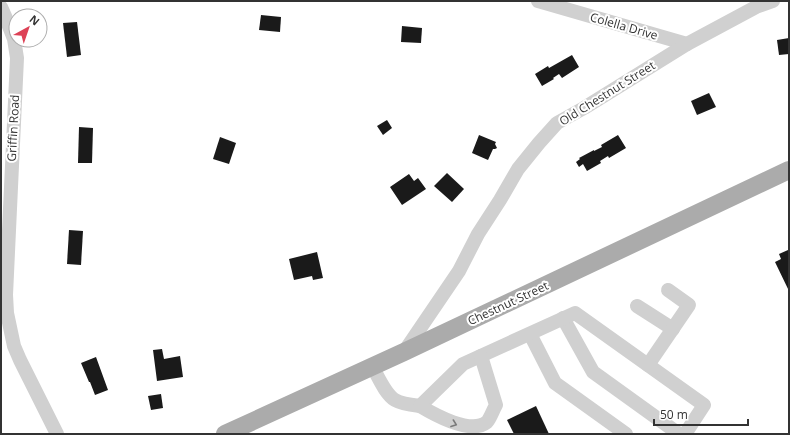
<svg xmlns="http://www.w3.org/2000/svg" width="790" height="435" font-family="'Open Sans',sans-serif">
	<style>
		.building { fill: #1a1a1a }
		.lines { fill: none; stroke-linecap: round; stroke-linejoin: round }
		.minor { stroke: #d0d0d0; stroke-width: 14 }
		.major { stroke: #ababab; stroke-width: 18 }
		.oneway { stroke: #7a7a7a }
		.labels { text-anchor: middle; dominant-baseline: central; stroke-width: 4; stroke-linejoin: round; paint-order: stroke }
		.street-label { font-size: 12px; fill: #333; stroke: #fff }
	</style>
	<rect width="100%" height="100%" fill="#fff"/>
	<!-- building -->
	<g class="building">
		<polygon points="261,15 281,17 280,32 259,30"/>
		<polygon points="77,22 81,55 67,57 63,23"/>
		<polygon points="402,26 422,28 421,43 401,42"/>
		<polygon points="789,38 789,54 779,55 777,40"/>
		<polygon points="572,55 579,67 562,78 559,74 553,78 554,79 542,86 535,74 548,66 549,68"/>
		<polygon points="709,93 716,107 697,115 691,101"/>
		<polygon points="387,120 392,128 383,135 377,126"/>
		<polygon points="79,127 93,128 92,163 78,163"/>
		<polygon points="479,135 496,142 495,144 497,148 495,149 493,149 488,160 472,153"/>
		<polygon points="618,135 626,148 609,158 608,156 600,161 601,163 587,171 583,164 579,167 576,162 580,159 579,158 594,150 594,151 602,147 601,145"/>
		<polygon points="220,137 236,143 229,164 213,159"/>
		<polygon points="447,173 464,189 452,202 434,186"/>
		<polygon points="409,174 414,181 418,178 426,189 402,205 390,187"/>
		<polygon points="69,230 83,231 81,265 67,264"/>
		<polygon points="788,250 789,252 789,291 775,262 781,259 779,254"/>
		<polygon points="317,252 323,278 313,280 312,276 294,280 289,259"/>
		<polygon points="162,349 164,359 180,356 183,377 157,381 153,350"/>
		<polygon points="96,357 108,390 95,395 90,382 89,382 81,363"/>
		<polygon points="161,394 163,408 151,410 148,396"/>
		<polygon points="536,406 549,434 514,434 507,420"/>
	</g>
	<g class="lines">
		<!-- minor -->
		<g class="minor">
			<polyline points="538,1 687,44"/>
			<polyline points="1,7 5,16 14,39 17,58 6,295 7,313 14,346 20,360 57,434"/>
			<polyline points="637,306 673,329"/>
			<polyline points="563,318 593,372 679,434"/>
			<polyline points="530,334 555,383 626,434"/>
			<polyline points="404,352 459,271 478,234 500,200 518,169 539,143 557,123 584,108 687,44 756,7 773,1"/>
			<polyline points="648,365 689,305 668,290"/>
			<path d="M372 366C378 376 385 394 395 400 402 404 412 405 420 406L463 364 575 313 704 405 685 434"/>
			<path d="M420 406C435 415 471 435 487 422 491 417 493 410 496 405L481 356"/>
		</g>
		<!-- major -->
		<polyline class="major" points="225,434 404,352 789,170"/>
	</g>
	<!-- one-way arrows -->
	<defs><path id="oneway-chevron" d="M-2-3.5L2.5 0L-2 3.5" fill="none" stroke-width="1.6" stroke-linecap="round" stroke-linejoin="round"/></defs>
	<use class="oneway" href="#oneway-chevron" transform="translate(454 424) rotate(20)"/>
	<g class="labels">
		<!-- street labels -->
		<g class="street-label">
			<text transform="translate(624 26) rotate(16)">Colella Drive</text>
			<text transform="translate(607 93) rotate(-32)">Old Chestnut Street</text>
			<text transform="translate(13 128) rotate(-87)">Griffin Road</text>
			<text transform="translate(508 303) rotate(-25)">Chestnut Street</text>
		</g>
	</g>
	<!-- border -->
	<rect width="790" height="435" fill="none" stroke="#333333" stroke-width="4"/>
	<!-- north arrow -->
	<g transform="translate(28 28) rotate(40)"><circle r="19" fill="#ffffff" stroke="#adadad"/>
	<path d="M0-3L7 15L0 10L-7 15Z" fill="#dd4256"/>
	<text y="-6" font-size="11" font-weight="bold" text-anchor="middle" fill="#333333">N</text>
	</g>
	<!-- scale -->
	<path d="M654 419v6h94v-6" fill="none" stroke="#333333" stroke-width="2"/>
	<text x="660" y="419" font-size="12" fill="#333333" stroke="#ffffff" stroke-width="3" paint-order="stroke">50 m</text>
</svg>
